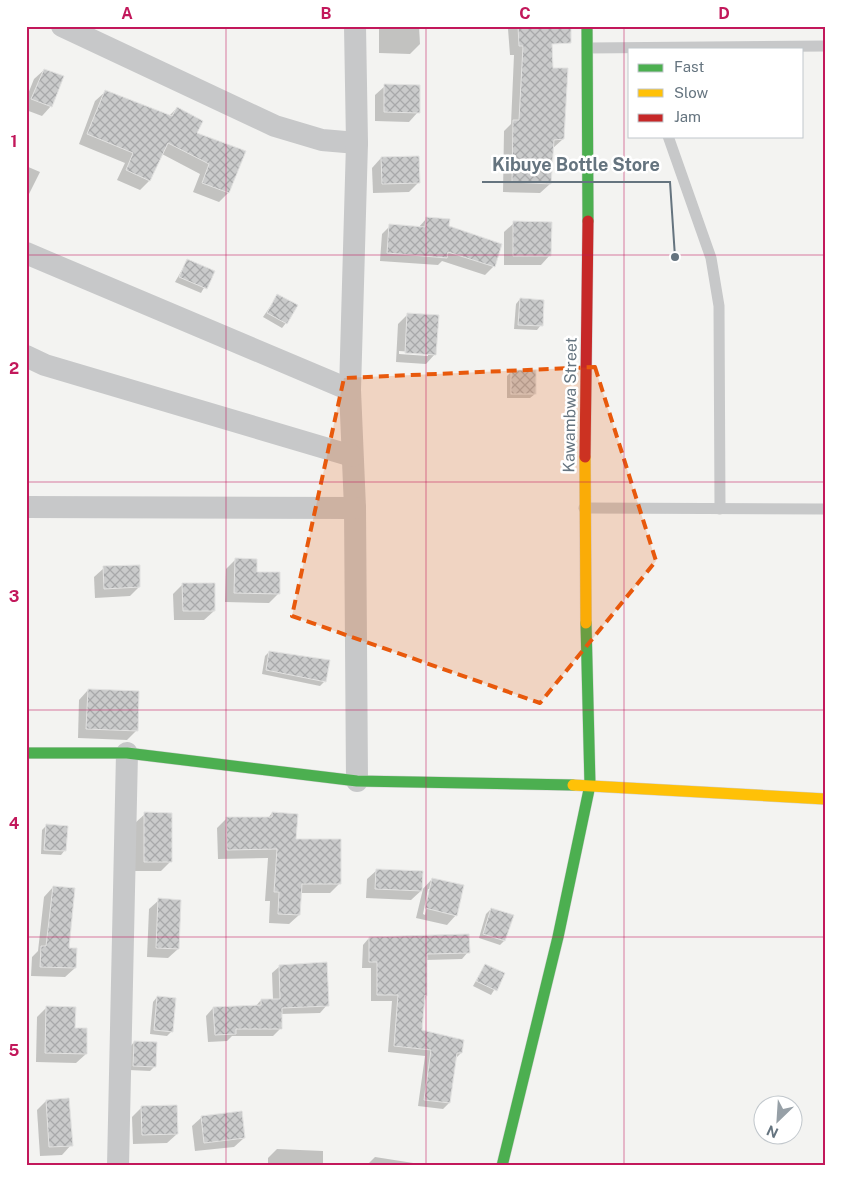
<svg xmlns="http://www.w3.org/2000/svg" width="851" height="1192" font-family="'Public Sans',sans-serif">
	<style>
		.shadow { fill: #0003; fill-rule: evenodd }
		.building { fill: url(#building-cross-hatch); stroke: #e2e2e1 }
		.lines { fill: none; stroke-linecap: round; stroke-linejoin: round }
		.fast-casing { stroke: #d0d0d0; stroke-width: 12 }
		.slow-casing { stroke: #d0d0d0; stroke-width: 12 }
		.jam-casing { stroke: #d0d0d0; stroke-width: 12 }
		.lane { stroke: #c7c8c9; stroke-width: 11 }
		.street { stroke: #c7c8c9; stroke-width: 22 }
		.fast { stroke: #4caf50; stroke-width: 11 }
		.slow { stroke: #ffc107; stroke-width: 11 }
		.jam { stroke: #c62828; stroke-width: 11 }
		.marked { fill: #e8590c; fill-opacity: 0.2; stroke: #e8590c; stroke-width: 4; stroke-dasharray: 10 6; stroke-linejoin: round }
		.grid { fill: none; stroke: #c2185b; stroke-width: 1; stroke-opacity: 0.55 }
		.labels { text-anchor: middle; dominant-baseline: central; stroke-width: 5; stroke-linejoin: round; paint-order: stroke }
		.street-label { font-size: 16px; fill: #65747f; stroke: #fff }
		.leader { fill: none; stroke: #65747f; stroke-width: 2 }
		.callout-dot { fill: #65747f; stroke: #fff; stroke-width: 2 }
		.callout-label { font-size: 18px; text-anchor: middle; font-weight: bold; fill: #65747f; stroke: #fff; stroke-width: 5; stroke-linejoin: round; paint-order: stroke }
		.neatline { fill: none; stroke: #c2185b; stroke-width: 2 }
		.grid-label { font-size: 16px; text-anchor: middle; font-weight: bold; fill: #c2185b }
	</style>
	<defs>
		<pattern id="building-cross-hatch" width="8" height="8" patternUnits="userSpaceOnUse" patternTransform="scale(1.25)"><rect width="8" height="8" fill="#cacbcb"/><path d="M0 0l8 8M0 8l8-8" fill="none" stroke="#a8a9aa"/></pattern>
	</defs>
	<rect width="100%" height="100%" fill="#f3f3f1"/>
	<!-- shadow -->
	<g class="shadow">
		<polygon points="379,26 419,26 420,44 410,54 379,53"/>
		<polygon points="511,26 549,26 552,69 563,139 552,149 550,184 540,193 503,192 504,131 511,124 514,55 510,55 508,29"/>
		<polygon points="44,70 51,106 42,116 26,110 26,99 34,79"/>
		<polygon points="385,86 418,112 409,122 375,121 375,95"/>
		<polygon points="105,92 169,116 177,108 228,193 219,202 193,192 200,174 162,154 149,181 140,190 117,180 125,163 79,144 95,101"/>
		<polygon points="381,158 419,182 409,192 373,193 372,168"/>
		<polygon points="26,166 40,172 26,200"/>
		<polygon points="427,218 501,245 493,267 485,275 442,261 438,265 380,261 382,234 390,226 418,228"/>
		<polygon points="514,223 550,255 541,265 504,265 504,232"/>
		<polygon points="187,261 213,272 201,293 175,282"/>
		<polygon points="278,295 286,323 282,328 263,317"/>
		<polygon points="520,299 541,325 537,330 514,329 516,304"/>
		<path d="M408 314 435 354 426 364 396 362 398 324ZM399 351 428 353V356L399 354Z"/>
		<polygon points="511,372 535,394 530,398 507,398 507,376"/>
		<polygon points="235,560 278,594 269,603 225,602 226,569"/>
		<polygon points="104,568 139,587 130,596 95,598 94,577"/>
		<polygon points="183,584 214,611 204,620 174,620 173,594"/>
		<polygon points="269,652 325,681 320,686 262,674 265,656"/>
		<polygon points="88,690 137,730 127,740 78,738 79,700"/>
		<polygon points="272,813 295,840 340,883 330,893 300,893 299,915 289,924 269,923 270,901 265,901 268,858 218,859 217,828 227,818 268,818"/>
		<polygon points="145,814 171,861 161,871 135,871 135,823"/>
		<polygon points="46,826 65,850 61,855 41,854 42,830"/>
		<path d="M377 870 421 891 432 879 456 915 447 925 416 918 423 889 411 900 366 898 367 879ZM428 889H431L425 915 423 914Z"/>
		<polygon points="53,887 75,968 65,977 31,976 32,957 38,951 44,897"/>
		<polygon points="159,900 178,949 168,958 147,957 149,909"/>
		<polygon points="491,909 504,941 500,945 479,938 486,914"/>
		<polygon points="369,938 468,952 462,959 426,960 426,995 420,1031 461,1053 455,1059 449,1103 443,1109 418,1106 425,1056 388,1052 392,1001 371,1001 371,968 362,968 363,945"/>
		<polygon points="485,965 504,974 491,995 473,986"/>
		<polygon points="280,966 327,1005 320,1013 280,1014 280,1029 273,1036 232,1036 227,1041 208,1042 206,1016 213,1008 255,1007 261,1000 273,1000 272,973"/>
		<polygon points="157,997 172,1031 167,1036 150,1034 153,1002"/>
		<polygon points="47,1007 86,1054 76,1063 36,1062 37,1017"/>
		<polygon points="134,1042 155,1066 150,1071 129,1070 130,1047"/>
		<polygon points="46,1101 71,1145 62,1155 40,1156 37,1110"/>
		<polygon points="141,1108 177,1134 167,1143 133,1144 132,1117"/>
		<polygon points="202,1117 244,1138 234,1147 195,1151 192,1126"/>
		<polygon points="277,1149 323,1151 323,1166 268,1166 268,1158"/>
		<polygon points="375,1157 426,1165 426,1166 366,1166"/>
	</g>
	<!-- building -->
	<g class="building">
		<polygon points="518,26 571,26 571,43 552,44 553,68 568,68 564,139 554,140 551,184 512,182 513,120 519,120 523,46 519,46"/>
		<polygon points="44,69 64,76 52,107 31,99"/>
		<polygon points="384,84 420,85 420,113 384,112"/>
		<polygon points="105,90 172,116 177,107 203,121 197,133 246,151 229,193 202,183 209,164 168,143 150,181 126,170 133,153 87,134"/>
		<polygon points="419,156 420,183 382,184 381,157"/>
		<polygon points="426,217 450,219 449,226 502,244 495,267 448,252 447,258 387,253 389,224 425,227"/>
		<polygon points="513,221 552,222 551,256 513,256"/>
		<polygon points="187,259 215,271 207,289 179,277"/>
		<polygon points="277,294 298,305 287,324 267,313"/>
		<polygon points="520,298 544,300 543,326 518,325"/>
		<polygon points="407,313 439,315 436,355 405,353"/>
		<rect x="511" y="370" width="25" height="24"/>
		<polygon points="235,558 257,559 257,572 280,572 280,594 234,593"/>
		<polygon points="140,565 140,587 104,589 103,566"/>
		<polygon points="182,583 215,583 215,611 183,611"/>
		<polygon points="269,651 330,660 326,682 266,670"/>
		<polygon points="88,689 139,691 138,731 86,729"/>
		<polygon points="144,812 172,813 172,862 144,862"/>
		<polygon points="272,812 298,814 296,839 341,839 341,884 302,884 300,915 278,914 279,892 274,892 277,849 227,850 226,817 272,817"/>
		<polygon points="46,824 68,826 66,851 44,850"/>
		<polygon points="376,869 423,871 422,891 375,889"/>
		<polygon points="432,878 464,885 457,916 425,908"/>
		<polygon points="53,886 75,888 69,948 77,948 76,968 40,967 41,946 46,946"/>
		<polygon points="158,898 181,900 179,949 156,948"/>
		<polygon points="491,908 514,915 505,941 483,934"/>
		<polygon points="469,934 470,953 427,954 427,996 425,995 422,1030 464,1040 462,1053 457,1053 450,1103 424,1100 431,1050 394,1046 398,995 377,995 377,962 369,962 369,937"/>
		<polygon points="327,962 329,1006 282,1008 282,1029 236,1029 236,1034 215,1035 213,1007 261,1005 261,999 280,999 279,965"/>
		<polygon points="485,964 505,973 497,991 476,981"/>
		<polygon points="157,996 176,998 173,1032 154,1030"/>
		<polygon points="46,1006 76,1007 75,1028 87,1028 87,1054 45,1053"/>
		<polygon points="134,1041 157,1042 156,1067 133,1066"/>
		<polygon points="69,1098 73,1146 49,1147 46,1100"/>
		<polygon points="177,1105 178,1134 142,1135 141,1106"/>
		<polygon points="242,1111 245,1138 204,1143 201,1116"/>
	</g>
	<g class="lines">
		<!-- fast casing -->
		<g class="fast-casing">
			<g id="fast">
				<polyline points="587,26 588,221"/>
				<polyline points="26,753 127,753 357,781 573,785"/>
				<polyline points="502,1166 558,937 590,785 586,623"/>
			</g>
		</g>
		<!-- slow casing -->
		<g class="slow-casing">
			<g id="slow">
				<polyline points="585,457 586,623"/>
				<polyline points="573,785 825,799"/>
			</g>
		</g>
		<!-- jam casing -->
		<g class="jam-casing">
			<polyline id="jam" points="585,457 588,221"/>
		</g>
		<!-- lane -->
		<g class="lane">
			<polyline points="588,48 825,46"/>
			<polyline points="668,136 711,258 719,306 720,509"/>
			<polyline points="584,508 825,509"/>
		</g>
		<!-- street -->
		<g class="street">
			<polyline points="62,26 275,126 322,140 357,143"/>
			<polyline points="26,253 350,390 355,508 357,781"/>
			<polyline points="26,356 45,365 352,456"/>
			<polyline points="350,390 357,143 355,26"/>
			<polyline points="26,507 355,508"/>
			<polyline points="118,1166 127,753"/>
		</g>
		<!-- fast -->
		<use href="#fast" class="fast"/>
		<!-- slow -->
		<use href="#slow" class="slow"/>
		<!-- jam -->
		<use href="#jam" class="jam"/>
	</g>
	<!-- marked area -->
	<path class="marked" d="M595 367 656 561 540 703 292 616 344 378Z"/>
	<!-- grid -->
	<path class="grid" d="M226 26V1166M426 26V1166M624 26V1166M26 255H825M26 482H825M26 710H825M26 937H825"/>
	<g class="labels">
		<!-- street labels -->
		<g class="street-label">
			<text transform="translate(570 405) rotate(-89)">Kawambwa Street</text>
		</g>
	</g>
	<!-- callouts -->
	<path class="leader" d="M675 257L670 182H482"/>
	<circle class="callout-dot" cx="675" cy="257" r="5"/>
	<g class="callout-label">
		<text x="576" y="171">Kibuye Bottle Store</text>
	</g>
	<!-- border -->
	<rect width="851" height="1192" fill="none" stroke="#ffffff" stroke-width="55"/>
	<!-- legend -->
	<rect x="628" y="48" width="175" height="90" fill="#ffffff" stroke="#c1c7cc"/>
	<rect x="638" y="64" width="25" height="8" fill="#4caf50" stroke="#c1c7cc"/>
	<text x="674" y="72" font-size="15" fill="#65747f">Fast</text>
	<rect x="638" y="89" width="25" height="8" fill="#ffc107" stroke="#c1c7cc"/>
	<text x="674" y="98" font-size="15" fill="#65747f">Slow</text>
	<rect x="638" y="114" width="25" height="8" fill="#c62828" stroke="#c1c7cc"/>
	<text x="674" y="122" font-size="15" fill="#65747f">Jam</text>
	<!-- north arrow -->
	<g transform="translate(778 1120) rotate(205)"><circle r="24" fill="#ffffff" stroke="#c1c7cc"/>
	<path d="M0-4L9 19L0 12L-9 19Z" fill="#97a0a7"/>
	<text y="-8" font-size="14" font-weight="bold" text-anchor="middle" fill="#65747f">N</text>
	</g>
	<rect x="28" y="28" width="796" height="1136" class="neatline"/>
	<g class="grid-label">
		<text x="127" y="19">A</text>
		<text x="326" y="19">B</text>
		<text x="525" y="19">C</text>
		<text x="724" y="19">D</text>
		<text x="14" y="147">1</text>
		<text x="14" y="374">2</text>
		<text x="14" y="602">3</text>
		<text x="14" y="829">4</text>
		<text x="14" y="1056">5</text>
	</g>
</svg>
